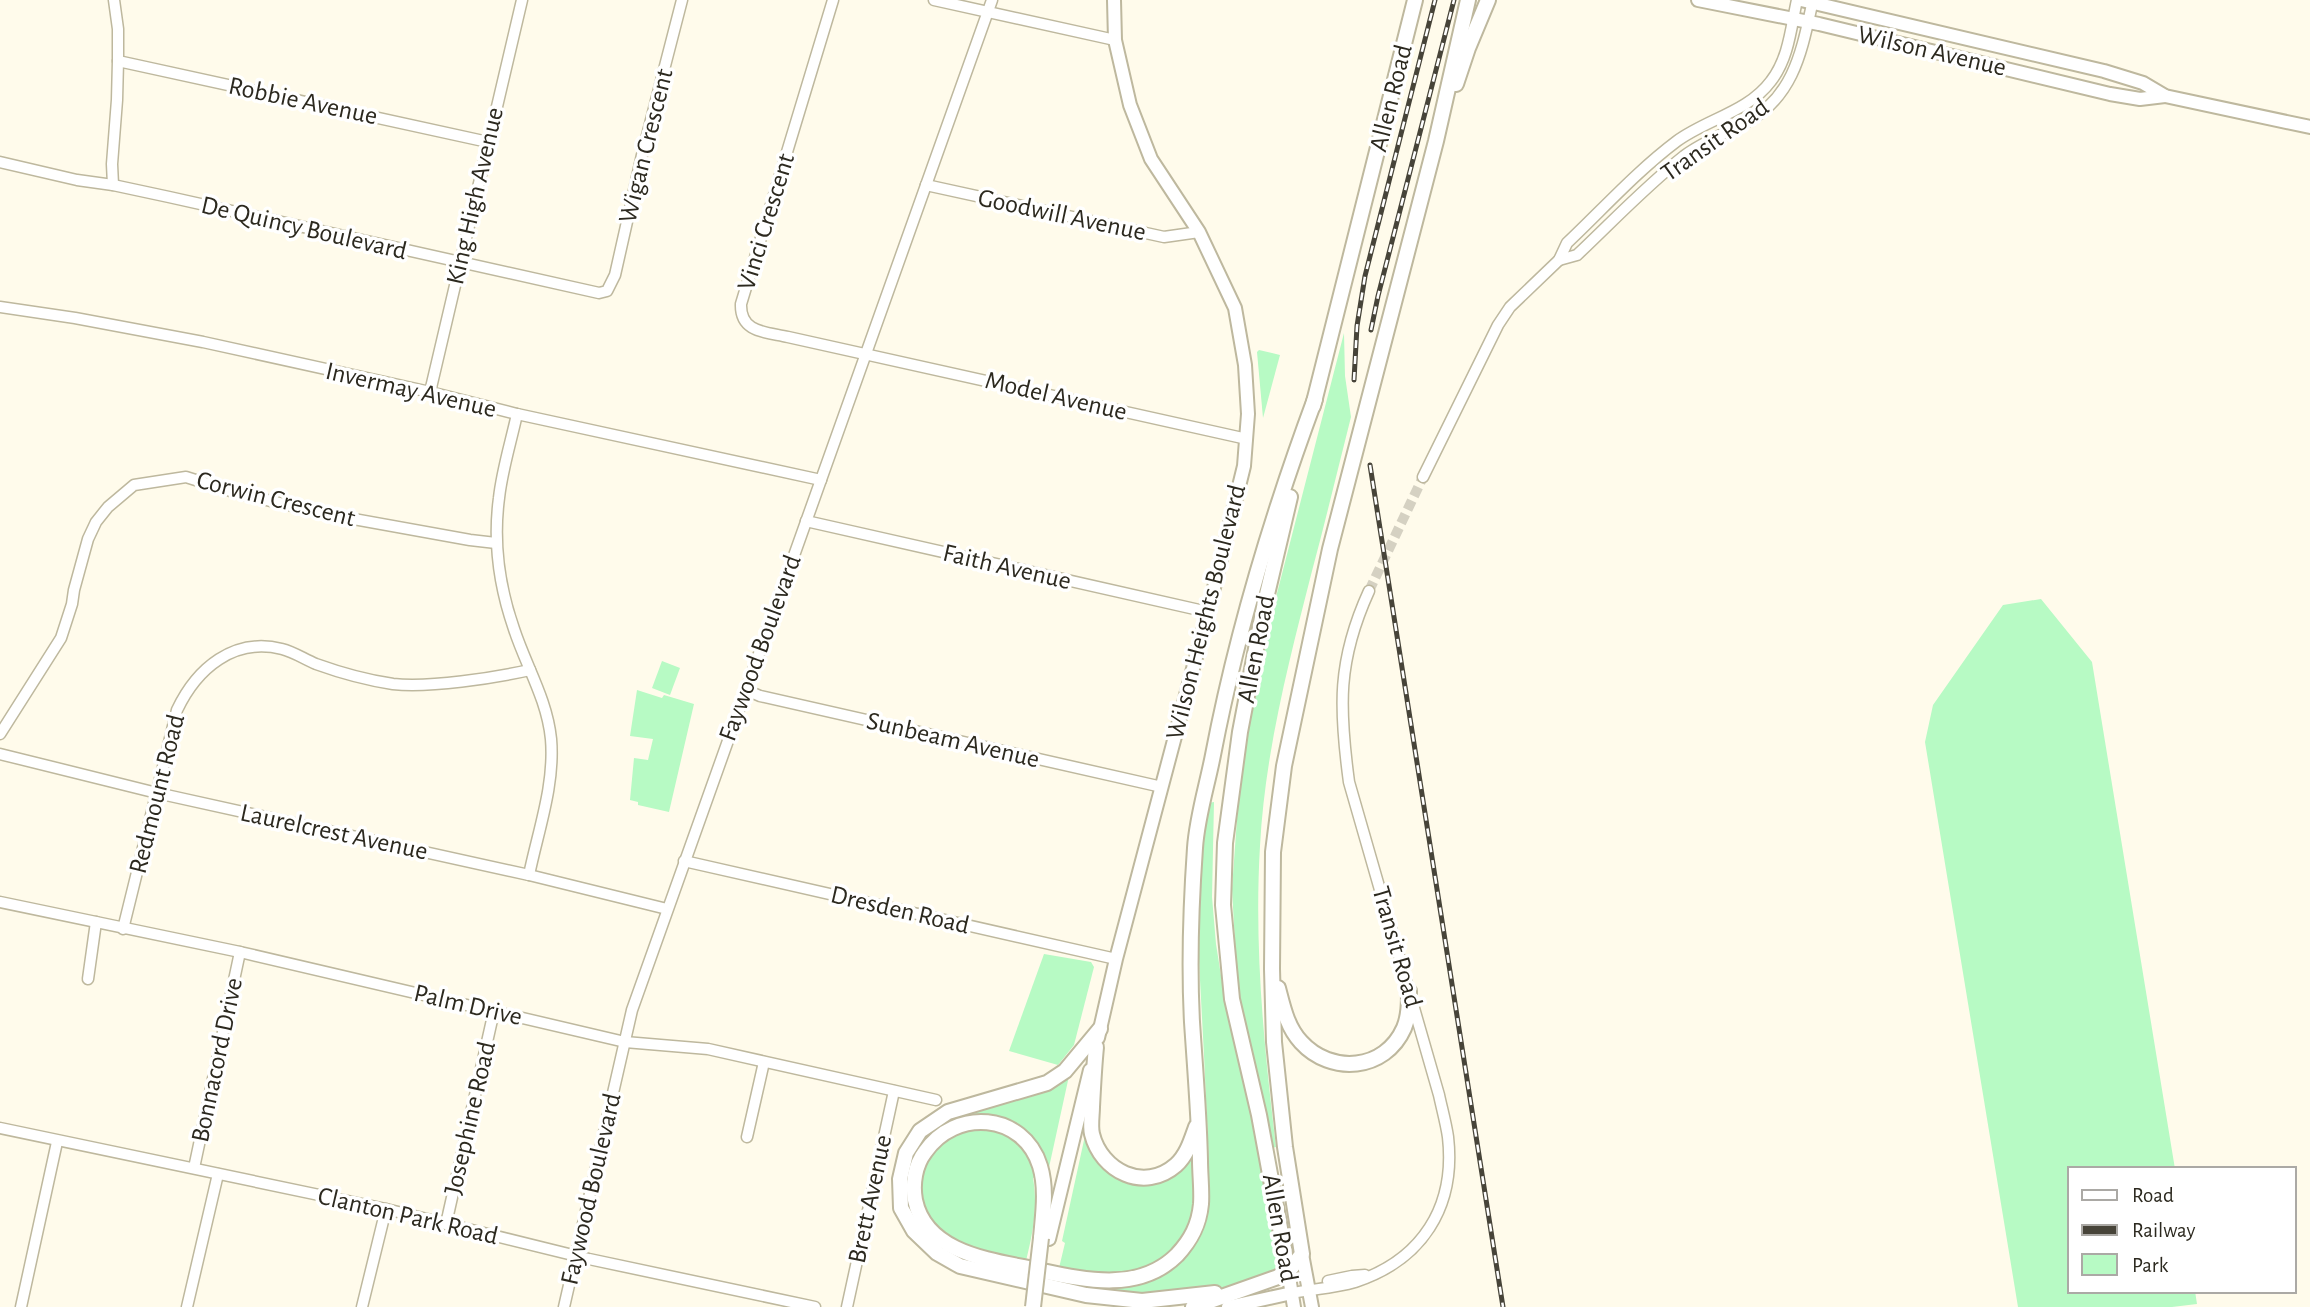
<svg xmlns="http://www.w3.org/2000/svg" width="2310" height="1307" font-family="'Alegreya Sans',sans-serif">
	<style>
		.green { fill: #b7fac4 }
		.lines { fill: none; stroke-linecap: round; stroke-linejoin: round }
		.minor-tunnel { stroke: #d5d1c2; stroke-width: 10; stroke-dasharray: 10 5; stroke-linecap: butt }
		.minor-casing { stroke: #beb89e; stroke-width: 13 }
		.major-casing { stroke: #beb89e; stroke-width: 16 }
		.highway-casing { stroke: #beb89e; stroke-width: 18 }
		.minor { stroke: #fff; stroke-width: 10 }
		.major { stroke: #fff; stroke-width: 12 }
		.highway { stroke: #fff; stroke-width: 14 }
		.rail-casing { stroke: #474439; stroke-width: 5 }
		.rail { stroke: #fff; stroke-width: 2.5; stroke-dasharray: 8; stroke-linecap: butt }
		.highway-bridge-casing { stroke: #beb89e; stroke-width: 18; stroke-linecap: butt }
		.highway-bridge { stroke: #fff; stroke-width: 14 }
		.labels { text-anchor: middle; dominant-baseline: central; stroke-width: 7; stroke-linejoin: round; paint-order: stroke }
		.street-label { font-size: 26px; fill: #2c291f; stroke: #fff }
	</style>
	<rect width="100%" height="100%" fill="#fffbeb"/>
	<!-- green -->
	<g class="green">
		<path d="M1344 333 1345 376 1351 417C1338 468 1326 519 1312 571 1289 661 1265 752 1260 846 1254 947 1264 1047 1276 1147L1272 1148 1245 1028 1237 980 1232 889 1238 805 1252 699 1266 636Z"/>
		<polygon points="1259,350 1280,355 1263,418 1257,352"/>
		<polygon points="2041,599 2092,662 2175,1169 2070,1169 2070,1291 2195,1291 2197,1304 2172,1307 2018,1307 1925,742 1933,705 2003,605"/>
		<polygon points="662,661 680,668 670,695 652,688"/>
		<polygon points="637,690 662,698 664,695 694,704 669,812 638,805 638,802 630,800 634,758 648,760 653,739 630,736"/>
		<path d="M1214 802 1212 897 1216 944 1225 1001 1255 1131 1279 1267C1260 1284 1176 1297 1149 1297 1135 1297 1120 1294 1106 1292L1107 1288C1141 1286 1181 1277 1195 1241 1214 1196 1208 1147 1206 1100 1204 1045 1200 990 1198 935 1196 891 1202 847 1208 803Z"/>
		<polygon points="1044,954 1091,962 1094,967 1074,1045 1058,1065 1009,1051"/>
		<polygon points="1069,1076 1048,1172 1040,1153 972,1117 968,1111"/>
		<path d="M981 1128C1012 1133 1028 1147 1036 1177L1033 1178C1038 1207 1033 1232 1026 1261 998 1254 963 1250 940 1229 915 1206 914 1159 945 1139 956 1132 968 1129 981 1128Z"/>
		<path d="M1086 1131C1089 1139 1090 1150 1095 1157 1110 1182 1146 1192 1172 1178 1182 1172 1188 1164 1195 1155 1196 1168 1197 1181 1196 1193 1192 1250 1156 1274 1102 1275 1088 1275 1073 1271 1059 1268L1065 1243 1062 1241Z"/>
	</g>
	<g class="lines">
		<!-- minor-tunnel -->
		<polyline class="minor-tunnel" points="1369,591 1423,477"/>
		<!-- minor casing -->
		<g class="minor-casing">
			<g id="minor">
				<path d="M833 0 741 304C740 333 766 332 788 337L1247 439"/>
				<polyline points="934,0 1115,40"/>
				<polyline points="118,61 488,142"/>
				<polyline points="0,162 77,180 113,185 169,197 599,293 607,291 615,275 642,155 682,0"/>
				<polyline points="113,185 112,164 117,100 118,61 118,29 114,0"/>
				<polyline points="926,185 1164,237 1199,232"/>
				<path d="M1559 260 1577 255C1612 222 1646 186 1684 156 1703 142 1724 134 1745 123 1795 97 1802 49 1813 0"/>
				<polyline points="0,307 75,318 203,342 430,392 517,414 821,480"/>
				<polyline points="430,392 522,0"/>
				<path d="M517 414C511 442 502 470 499 498 493 543 499 586 514 629 526 666 547 699 551 739 555 785 538 831 529 875"/>
				<path d="M1423 477 1498 325 1510 307 1559 260 1567 243C1603 209 1637 171 1677 141 1707 119 1748 112 1771 81 1789 58 1791 27 1797 0"/>
				<polyline points="806,521 1208,612"/>
				<polyline points="746,690 760,696 1162,787"/>
				<polyline points="0,734 61,638 72,604 74,590 88,539 96,522 108,507 134,485 186,477 237,493 326,514 470,540 496,543"/>
				<polyline points="0,754 157,793 529,875 667,909"/>
				<polyline points="684,861 1116,959"/>
				<polyline points="0,902 240,952 625,1042 708,1049 936,1100"/>
				<path d="M123 929 177 710C197 668 234 637 282 649 294 652 304 659 316 664 341 673 366 680 393 684 430 688 493 678 530 670"/>
				<polyline points="88,979 96,922"/>
				<polyline points="0,1128 386,1209 589,1259 815,1307"/>
				<polyline points="747,1137 764,1062"/>
				<polyline points="194,1168 240,952"/>
				<polyline points="446,1224 494,1011"/>
				<polyline points="1328,1281 1352,1276 1365,1275"/>
				<path d="M1292 1293C1313 1289 1335 1288 1355 1282 1422 1260 1456 1207 1448 1137 1446 1123 1442 1109 1439 1095L1349 782C1339 708 1337 661 1369 591"/>
				<polyline points="21,1307 57,1142"/>
				<polyline points="187,1307 218,1174"/>
				<polyline points="362,1307 386,1209"/>
				<polyline points="564,1307 632,1010 992,0"/>
				<polyline points="847,1307 894,1091"/>
			</g>
		</g>
		<!-- major casing -->
		<g class="major-casing">
			<g id="major">
				<polyline points="1698,0 1819,24 2110,94 2140,99 2165,96"/>
				<polyline points="1801,0 2104,71 2143,83 2165,96 2310,127"/>
				<polyline points="1098,1038 1116,959 1208,612 1244,466 1248,414 1245,365 1235,308 1199,232 1151,159 1130,105 1115,40 1114,0"/>
				<polyline points="1049,1239 1090,1070"/>
				<polyline points="1302,1254 1312,1307"/>
				<polyline points="1288,1271 1294,1307"/>
				<polyline points="1228,1307 1292,1293"/>
			</g>
		</g>
		<!-- highway casing -->
		<g class="highway-casing">
			<g id="highway">
				<polyline points="1456,84 1468,48 1488,0"/>
				<polyline points="1313,406 1415,0"/>
				<path d="M1278 988C1283 1007 1287 1027 1301 1042 1331 1075 1385 1071 1404 1028 1409 1016 1409 1003 1409 991"/>
				<polyline points="1100,1029 1065,1071 1047,1083 948,1112 920,1131 906,1153 900,1179 901,1208 914,1231 937,1253 960,1266 1086,1295 1142,1301 1215,1293"/>
				<path d="M1096 1047C1094 1067 1093 1087 1092 1107 1092 1115 1090 1125 1092 1134 1101 1171 1144 1193 1176 1165 1187 1155 1191 1141 1196 1127"/>
				<path d="M1041 1238C1043 1214 1047 1189 1040 1166 1023 1112 955 1108 925 1152 915 1165 912 1184 915 1200 926 1253 990 1260 1033 1269 1081 1279 1138 1294 1177 1255 1191 1240 1199 1225 1201 1204 1202 1190 1200 1175 1200 1160 1199 1114 1195 1068 1192 1022 1189 965 1191 905 1195 848 1197 817 1207 786 1213 755 1236 635 1272 515 1315 399"/>
				<polyline points="1288,1271 1259,1115 1232,999 1223,905 1225,843 1240,732 1264,607 1290,497"/>
				<polyline points="1193,1307 1278,1277 1292,1267 1302,1254 1285,1147 1274,1042 1272,969 1273,852 1284,766 1330,549 1436,141 1468,0"/>
			</g>
		</g>
		<!-- minor -->
		<use href="#minor" class="minor"/>
		<!-- major -->
		<use href="#major" class="major"/>
		<!-- highway -->
		<use href="#highway" class="highway"/>
		<!-- rail casing -->
		<g class="rail-casing">
			<g id="rail">
				<polyline points="1371,330 1378,296 1454,0"/>
				<polyline points="1354,380 1357,326 1365,276 1435,0"/>
				<polyline points="1370,465 1503,1307"/>
			</g>
		</g>
		<!-- rail -->
		<use href="#rail" class="rail"/>
		<!-- highway-bridge casing -->
		<g class="highway-bridge-casing">
			<polyline id="highway-bridge" points="1033,1307 1041,1238"/>
		</g>
		<!-- highway-bridge -->
		<use href="#highway-bridge" class="highway-bridge"/>
	</g>
	<g class="labels">
		<!-- street labels -->
		<g class="street-label">
			<text transform="translate(1932 51) rotate(13)">Wilson Avenue</text>
			<text transform="translate(1391 98) rotate(-76)">Allen Road</text>
			<text transform="translate(303 101) rotate(12)">Robbie Avenue</text>
			<text transform="translate(1715 140) rotate(-35)">Transit Road</text>
			<text transform="translate(646 146) rotate(-76)">Wigan Crescent</text>
			<text transform="translate(475 196) rotate(-77)">King High Avenue</text>
			<text transform="translate(1062 215) rotate(12)">Goodwill Avenue</text>
			<text transform="translate(766 222) rotate(-73)">Vinci Crescent</text>
			<text transform="translate(304 228) rotate(13)">De Quincy Boulevard</text>
			<text transform="translate(411 390) rotate(13)">Invermay Avenue</text>
			<text transform="translate(1056 396) rotate(13)">Model Avenue</text>
			<text transform="translate(276 499) rotate(14)">Corwin Crescent</text>
			<text transform="translate(1007 567) rotate(13)">Faith Avenue</text>
			<text transform="translate(1206 612) rotate(-76)">Wilson Heights Boulevard</text>
			<text transform="translate(760 648) rotate(-70)">Faywood Boulevard</text>
			<text transform="translate(1256 649) rotate(-79)">Allen Road</text>
			<text transform="translate(953 740) rotate(13)">Sunbeam Avenue</text>
			<text transform="translate(157 794) rotate(-76)">Redmount Road</text>
			<text transform="translate(334 832) rotate(12)">Laurelcrest Avenue</text>
			<text transform="translate(900 910) rotate(13)">Dresden Road</text>
			<text transform="translate(1397 947) rotate(74)">Transit Road</text>
			<text transform="translate(468 1005) rotate(13)">Palm Drive</text>
			<text transform="translate(217 1060) rotate(-78)">Bonnacord Drive</text>
			<text transform="translate(470 1118) rotate(-77)">Josephine Road</text>
			<text transform="translate(591 1189) rotate(-77)">Faywood Boulevard</text>
			<text transform="translate(870 1199) rotate(-78)">Brett Avenue</text>
			<text transform="translate(408 1216) rotate(13)">Clanton Park Road</text>
			<text transform="translate(1280 1228) rotate(80)">Allen Road</text>
		</g>
	</g>
	<!-- legend -->
	<rect x="2068" y="1167" width="228" height="126" fill="#ffffff" stroke="#aba9a5" stroke-width="2"/>
	<rect x="2082" y="1190" width="35" height="10" fill="#ffffff" stroke="#aba9a5" stroke-width="2"/>
	<text x="2132" y="1202" font-size="21" fill="#2c291f">Road</text>
	<rect x="2082" y="1225" width="35" height="10" fill="#474439" stroke="#aba9a5" stroke-width="2"/>
	<text x="2132" y="1237" font-size="21" fill="#2c291f">Railway</text>
	<rect x="2082" y="1254" width="35" height="21" fill="#b7fac4" stroke="#aba9a5" stroke-width="2"/>
	<text x="2132" y="1272" font-size="21" fill="#2c291f">Park</text>
</svg>
